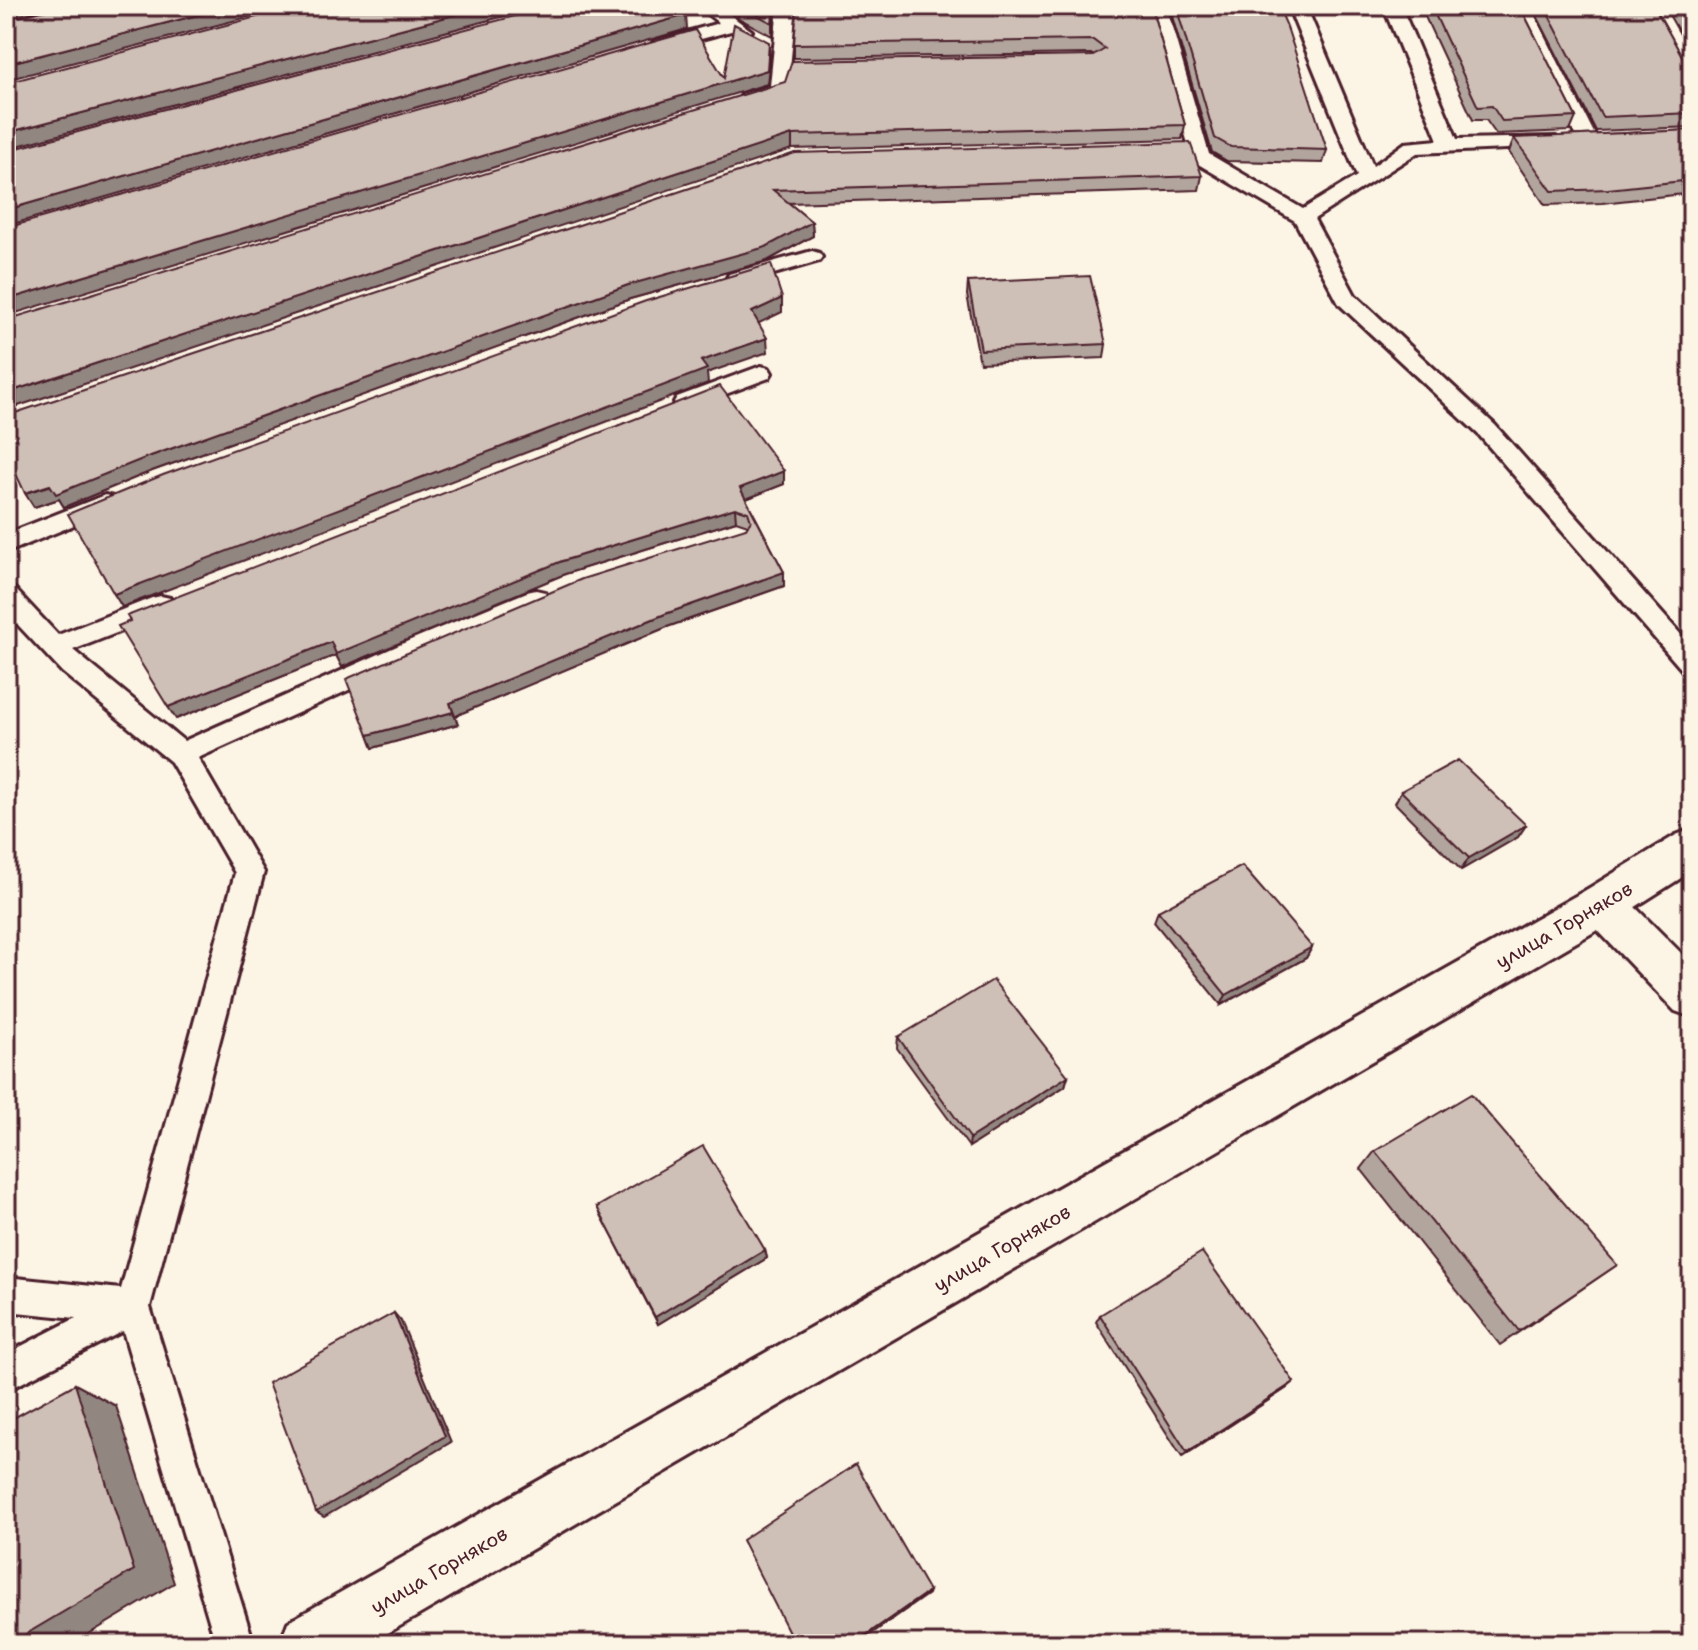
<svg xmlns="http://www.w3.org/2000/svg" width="1698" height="1650" font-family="'Shantell Sans',sans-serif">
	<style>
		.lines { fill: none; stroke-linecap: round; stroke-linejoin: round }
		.service-casing { stroke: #4a1f2b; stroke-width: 6 }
		.minor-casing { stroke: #4a1f2b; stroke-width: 6 }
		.tertiary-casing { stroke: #4a1f2b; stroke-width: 6 }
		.service { fill: #fcf5e5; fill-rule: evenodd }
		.minor { fill: #fcf5e5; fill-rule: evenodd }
		.tertiary { fill: #fcf5e5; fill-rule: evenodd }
		.wall { fill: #b2a59d; stroke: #4a1f2b; stroke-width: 2 }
		.shaded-wall { fill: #918680; stroke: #4a1f2b; stroke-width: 2 }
		.building { fill: #cfc0b7; stroke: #4a1f2b; stroke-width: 2 }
		.labels { text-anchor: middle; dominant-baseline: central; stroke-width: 7; stroke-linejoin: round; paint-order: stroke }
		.street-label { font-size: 20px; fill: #4a1f2b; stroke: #fcf5e5 }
	</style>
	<rect width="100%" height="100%" fill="#fcf5e5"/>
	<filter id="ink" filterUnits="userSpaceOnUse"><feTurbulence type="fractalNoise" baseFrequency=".0125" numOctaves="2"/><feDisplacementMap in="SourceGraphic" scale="16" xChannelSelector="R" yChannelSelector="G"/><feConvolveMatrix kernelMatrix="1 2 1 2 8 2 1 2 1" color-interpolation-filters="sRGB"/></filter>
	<g filter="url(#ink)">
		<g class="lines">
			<!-- service casing -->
			<g class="service-casing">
				<g id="service">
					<polygon points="697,6 718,6 752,31 743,36 731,31 660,50 654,49 651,45 654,41 719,23"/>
					<polygon points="778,6 796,6 788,89 785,93 749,104 742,102 740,98 742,94 770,86"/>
					<polygon points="1148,6 1166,6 1209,154 1303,209 1357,176 1288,6 1306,6 1373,166 1405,143 1438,140 1383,6 1401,6 1457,139 1556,137 1559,141 1549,147 1417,153 1314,219 1355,295 1495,425 1692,647 1692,674 1683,671 1479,435 1339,304 1295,221 1193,161"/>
					<polygon points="1512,6 1530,6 1597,139 1594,143 1580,143 1577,139"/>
					<polygon points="812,251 819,253 822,257 819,261 736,285 726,279 729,274"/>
					<polygon points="761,366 769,368 772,373 769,378 685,409 677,407 674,402 677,397"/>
					<polygon points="105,495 113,497 117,503 113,509 6,553 6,534"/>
					<polygon points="6,587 15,589 58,635 152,598 161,596 170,598 174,605 170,612 73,650 184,741 415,638 527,592 536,590 545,592 549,599 545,606 433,652 198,758 264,872 150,1307 254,1644 216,1644 123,1331 6,1391 6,1354 76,1318 6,1311 6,1277 121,1289 235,873 171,762 62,672 6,612"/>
				</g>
			</g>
			<!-- minor casing -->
			<g class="minor-casing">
				<polygon id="minor" points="1602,884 1618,890 1692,964 1692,1017 1675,1011 1586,918 1579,904 1586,890"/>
			</g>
			<!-- tertiary casing -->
			<g class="tertiary-casing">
				<polygon id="tertiary" points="1692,829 1692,871 1618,918 369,1644 280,1644 288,1622 1586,890 1676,835"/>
			</g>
			<!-- service -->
			<use href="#service" class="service"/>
			<!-- minor -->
			<use href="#minor" class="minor"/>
			<!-- tertiary -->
			<use href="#tertiary" class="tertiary"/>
		</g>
		<!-- wall -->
		<g class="wall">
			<polygon points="738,6 776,6 772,36 738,18"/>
			<polygon points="1151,6 1185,125 1182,139 792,149 6,320 1094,56 1091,54 794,58 794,44"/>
			<polygon points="1169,6 1278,6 1327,150 1323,163 1227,161 1212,152"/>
			<polygon points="1420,6 1520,6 1576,117 1570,131 1496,134 1486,120 1473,120"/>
			<polygon points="1532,6 1654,6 1687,65 1692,67 1692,127 1596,131"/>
			<polygon points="1664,6 1692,6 1692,55"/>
			<polygon points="1692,130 1692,193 1602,203 1545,205 1509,152 1514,138"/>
			<polygon points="795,153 1202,176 1199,190 789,203 812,222 813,236 767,261 630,299 152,471 64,507 59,499 34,507 25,493"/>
			<polygon points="968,282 1106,344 1104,358 980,363 967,295"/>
			<polygon points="784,471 784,484 746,499 784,572 784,586 667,627 455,716 458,724 373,748 368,735 746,528 748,525 736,521 565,574 342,667 336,655 176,719"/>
			<polygon points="1401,791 1526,825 1518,837 1461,870 1395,803"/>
			<polygon points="1158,911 1312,947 1306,958 1221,1005 1154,922"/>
			<polygon points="898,1037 1068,1076 1065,1086 969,1147 897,1048"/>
			<polygon points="1375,1151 1617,1265 1500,1345 1361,1169"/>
			<polygon points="597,1207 765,1250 767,1258 658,1324"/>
			<polygon points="1100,1315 1287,1388 1182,1457 1096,1322"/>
		</g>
		<!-- shaded-wall -->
		<g class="shaded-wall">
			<polygon points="6,6 56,6 6,19"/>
			<polygon points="233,6 290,6 6,80 6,64"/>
			<polygon points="488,6 542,6 6,149 6,133"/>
			<polygon points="774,6 776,6 772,36 772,23"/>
			<polygon points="686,15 687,29 6,226 6,210"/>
			<polygon points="769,42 770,56 767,84 6,316 6,300 767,70"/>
			<polygon points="792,135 792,149 6,410 6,393"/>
			<polygon points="812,222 813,236 767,261 630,299 152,471 64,507 59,499 34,507 25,493 145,458 628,285"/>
			<polygon points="782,298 782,312 753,326 752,312"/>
			<polygon points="767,338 768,352 707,373 708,383 122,607 114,594 701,361"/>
			<polygon points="784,471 784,484 741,501 740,488"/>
			<polygon points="735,508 736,521 565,574 342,667 336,655 176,719 168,707 331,642 562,561"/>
			<polygon points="784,572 784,586 667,627 455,716 450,703 665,614"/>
			<polygon points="453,712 458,724 373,748 368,735"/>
			<polygon points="1526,825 1518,837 1461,870 1469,858"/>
			<polygon points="1312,947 1306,958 1221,1005 1226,995"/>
			<polygon points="1068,1076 1065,1086 969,1147 970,1138"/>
			<polygon points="765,1250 767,1258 658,1324 655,1317"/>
			<polygon points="394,1313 401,1321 451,1442 324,1517 316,1512"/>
			<polygon points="1294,1382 1287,1388 1182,1457 1187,1452"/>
			<polygon points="75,1384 116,1406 174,1583 72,1644 9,1644"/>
			<polygon points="929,1591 928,1594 857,1644 853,1644"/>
		</g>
		<!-- building -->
		<g class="building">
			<polygon points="62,6 233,6 6,64 6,20"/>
			<polygon points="298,6 488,6 6,133 6,83"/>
			<polygon points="553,6 681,6 686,15 6,210 6,151"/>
			<polygon points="740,6 774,6 772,23"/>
			<polygon points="797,6 1151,6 1185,125 792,135 6,393 6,320 785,82 792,61 1093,56 1105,49 1093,40 794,44"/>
			<polygon points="1176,6 1278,6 1286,24 1327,150 1231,147 1215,138"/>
			<polygon points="1431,6 1520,6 1576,117 1502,121 1492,106 1478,107"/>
			<polygon points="1544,6 1654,6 1687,65 1692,67 1692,113 1602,117"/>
			<polygon points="1678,6 1692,6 1692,30"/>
			<polygon points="734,24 769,42 767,70 6,300 6,228 695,30 724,78"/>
			<polygon points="1692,130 1692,180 1608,189 1552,191 1514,138"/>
			<polygon points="1190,142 1202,176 773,190 812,222 766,247 628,285 145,458 56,494 50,485 25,493 6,453 6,416 795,153"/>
			<polygon points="771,264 782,298 752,312 767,338 701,361 707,369 114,594 68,514 163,475 646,301"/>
			<polygon points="1090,276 1106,344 981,350 968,282"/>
			<polygon points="720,386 784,471 740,488 784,572 665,614 450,703 453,712 368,735 346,679 582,579 746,528 751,521 748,512 735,508 562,561 336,654 331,642 168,707 118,626 130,621 127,616"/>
			<polygon points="1458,760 1526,825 1469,858 1401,791"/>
			<polygon points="1242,866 1312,947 1226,995 1158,911"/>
			<polygon points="993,980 1068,1076 970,1138 898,1037"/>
			<polygon points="1471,1094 1617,1265 1519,1331 1375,1151"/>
			<polygon points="703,1146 765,1250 655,1317 597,1207"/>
			<polygon points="1202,1252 1294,1382 1187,1452 1100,1315"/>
			<polygon points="394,1313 445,1436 316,1512 268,1383"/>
			<polygon points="75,1384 134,1570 9,1644 6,1644 6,1422"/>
			<polygon points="856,1464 929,1591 853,1644 795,1644 742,1540"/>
		</g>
	</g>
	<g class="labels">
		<!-- street labels -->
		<g class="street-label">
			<text transform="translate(1564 925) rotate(-30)">улица Горняков</text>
			<text transform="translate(1002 1248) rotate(-30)">улица Горняков</text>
			<text transform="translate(439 1570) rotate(-30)">улица Горняков</text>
		</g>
	</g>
	<!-- margin -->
	<rect width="1698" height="1650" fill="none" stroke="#fcf5e5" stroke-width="32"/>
	<rect x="16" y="16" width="1666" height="1618" fill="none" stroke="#4a1f2b" stroke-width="3" filter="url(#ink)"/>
</svg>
